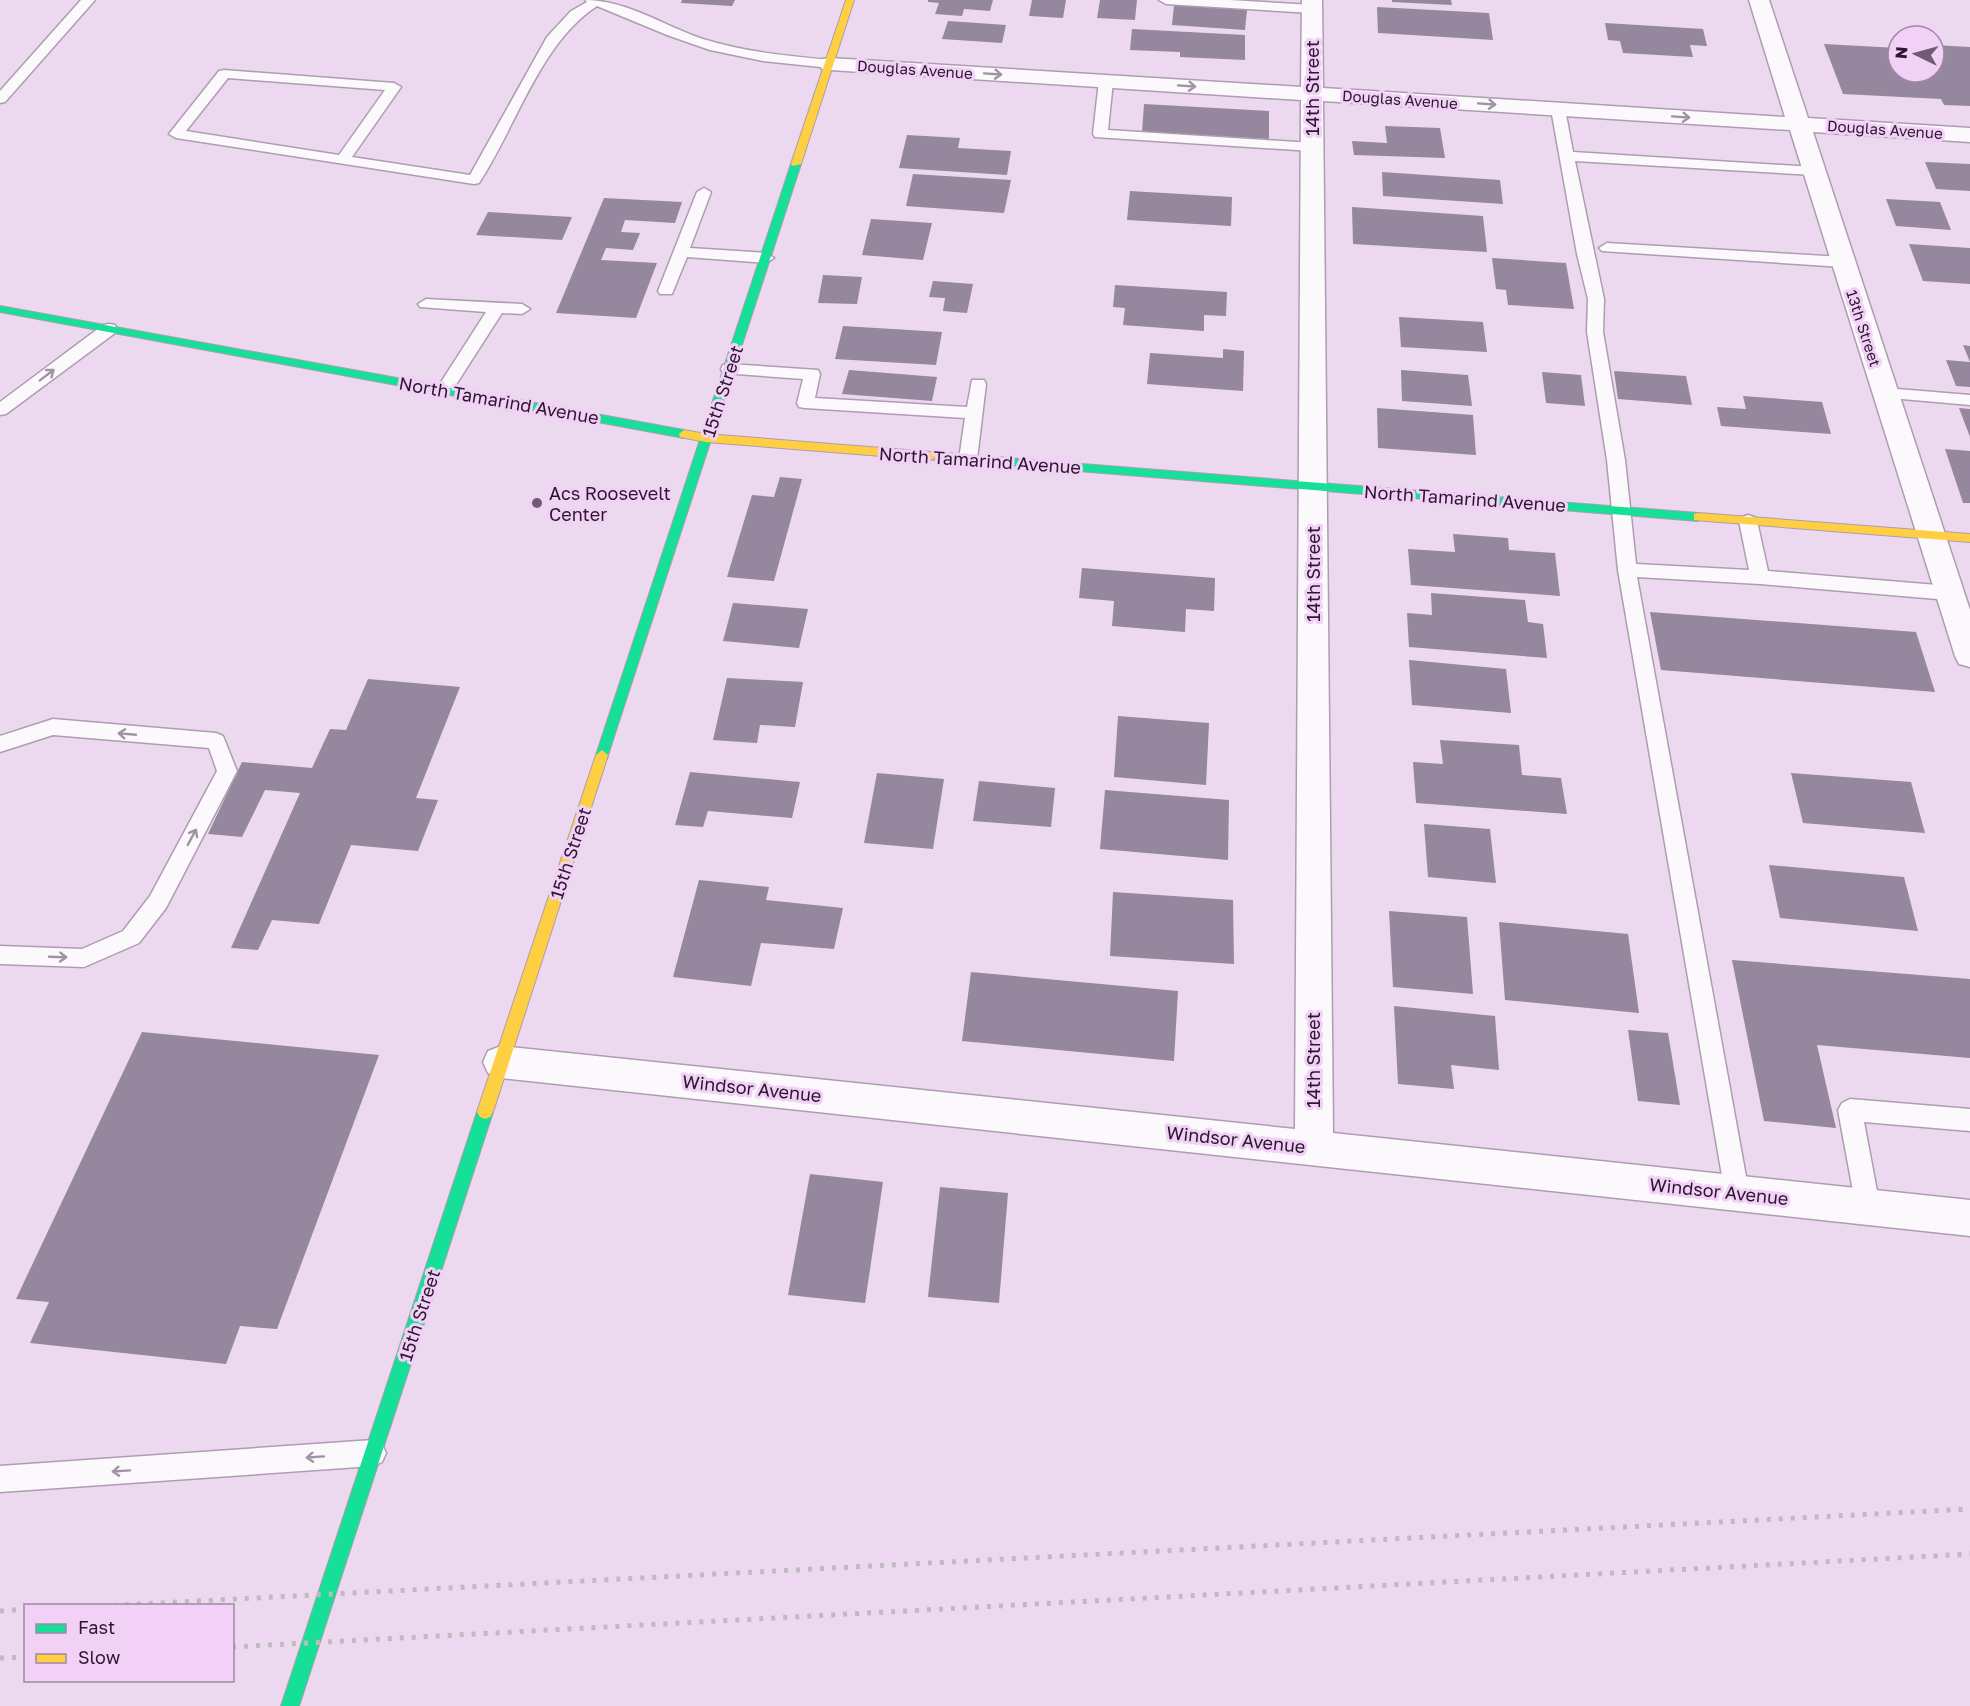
<svg xmlns="http://www.w3.org/2000/svg" width="1970" height="1706" font-family="'Golos Text',sans-serif">
	<style>
		.building { fill: #95879d }
		.lines { fill: none; stroke-linecap: round; stroke-linejoin: round }
		.lane-casing { stroke: #ae9cb1; stroke-width: 3 }
		.street-casing { stroke: #ae9cb1; stroke-width: 3 }
		.fast-casing { stroke: #ae9cb1; stroke-width: 2 }
		.slow-casing { stroke: #ae9cb1; stroke-width: 2 }
		.lane { fill: #fcf9fd; fill-rule: evenodd }
		.street { fill: #fcf9fd; fill-rule: evenodd }
		.fast { fill: #16e098; fill-rule: evenodd }
		.slow { fill: #ffcf43; fill-rule: evenodd }
		.rail { stroke: #bfbabf; stroke-width: 5; stroke-dasharray: 4 8; stroke-linecap: butt }
		.oneway { stroke: #9e93a0 }
		.poi-dot { fill: #6f5b72; stroke: #f2d1f7; stroke-width: 2 }
		.labels { text-anchor: middle; dominant-baseline: central; stroke-width: 6; stroke-linejoin: round; paint-order: stroke }
		.far-street-label { font-size: 15px; fill: #2c172f; stroke: #f2d1f7 }
		.street-label { font-size: 18px; fill: #2c172f; stroke: #f2d1f7 }
		.poi-label { font-size: 18px; fill: #2c172f; stroke: #f2d1f7; text-anchor: start }
	</style>
	<rect width="100%" height="100%" fill="#ecd9ef"/>
	<!-- building -->
	<g class="building">
		<polygon points="682,0 735,0 732,6 681,3"/>
		<polygon points="928,0 993,0 990,11 964,9 962,16 935,14 939,3 928,2"/>
		<polygon points="1032,0 1066,0 1063,18 1029,16"/>
		<polygon points="1100,0 1137,0 1135,20 1097,18"/>
		<polygon points="1392,0 1451,0 1452,5 1392,2"/>
		<polygon points="1174,5 1247,10 1245,30 1172,25"/>
		<polygon points="1377,7 1489,13 1493,40 1378,33"/>
		<polygon points="948,21 1006,25 1002,43 942,39"/>
		<polygon points="1605,23 1703,29 1707,46 1690,45 1693,57 1623,53 1620,41 1608,40"/>
		<polygon points="1132,29 1245,35 1245,60 1180,57 1180,52 1130,50"/>
		<polygon points="1824,44 1898,48 1898,72 1934,72 1934,45 1970,47 1970,106 1944,105 1941,99 1843,94"/>
		<polygon points="1144,104 1269,111 1269,139 1142,132"/>
		<polygon points="1385,126 1440,128 1445,158 1354,155 1352,141 1387,143"/>
		<polygon points="907,135 960,138 958,148 1011,151 1007,175 899,168"/>
		<polygon points="1925,162 1970,164 1970,191 1936,189"/>
		<polygon points="1382,172 1500,180 1503,204 1383,196"/>
		<polygon points="913,174 1011,180 1004,213 906,206"/>
		<polygon points="1130,191 1232,197 1231,226 1127,220"/>
		<polygon points="604,198 682,202 675,223 625,220 621,232 640,233 633,250 606,248 601,260 657,263 636,318 556,313"/>
		<polygon points="1886,199 1940,202 1951,230 1896,226"/>
		<polygon points="1352,207 1483,216 1487,252 1353,244"/>
		<polygon points="488,212 572,217 562,240 476,235"/>
		<polygon points="871,219 932,223 923,260 862,255"/>
		<polygon points="1909,244 1970,248 1970,284 1923,281"/>
		<polygon points="1492,258 1566,263 1574,309 1508,305 1506,290 1496,289"/>
		<polygon points="823,275 862,277 857,304 818,303"/>
		<polygon points="933,281 973,284 967,313 943,311 945,298 929,297"/>
		<polygon points="1115,285 1227,292 1226,316 1204,315 1204,331 1123,325 1125,308 1113,307"/>
		<polygon points="1399,317 1483,322 1487,352 1401,347"/>
		<polygon points="843,326 942,332 936,365 835,359"/>
		<polygon points="1963,345 1970,346 1970,387 1956,386 1946,360 1970,362"/>
		<polygon points="1223,349 1244,351 1243,391 1147,384 1150,353 1223,358"/>
		<polygon points="849,370 937,377 932,401 842,394"/>
		<polygon points="1401,370 1468,375 1472,406 1402,401"/>
		<polygon points="1614,371 1686,376 1692,405 1618,399"/>
		<polygon points="1542,372 1581,375 1585,406 1546,403"/>
		<polygon points="1743,396 1822,402 1831,434 1721,426 1717,407 1746,409"/>
		<polygon points="1377,408 1473,415 1476,455 1378,448"/>
		<polygon points="1959,408 1970,409 1970,437"/>
		<polygon points="1945,449 1970,451 1970,503 1963,503"/>
		<polygon points="780,477 802,479 774,581 727,577 752,495 774,497"/>
		<polygon points="1453,534 1508,538 1509,550 1555,553 1560,596 1411,585 1408,549 1455,552"/>
		<polygon points="1082,568 1215,578 1214,611 1186,609 1185,632 1112,626 1114,601 1079,598"/>
		<polygon points="1431,593 1525,600 1528,622 1543,624 1547,658 1409,647 1407,613 1432,615"/>
		<polygon points="733,603 808,609 799,648 723,641"/>
		<polygon points="1650,612 1916,632 1935,692 1661,670"/>
		<polygon points="1409,660 1506,669 1511,713 1412,705"/>
		<polygon points="727,678 803,682 795,727 760,725 757,743 713,740"/>
		<polygon points="368,679 460,687 416,798 438,800 418,851 351,845 319,924 272,920 258,950 231,948 300,793 265,790 242,837 208,834 242,762 312,768 330,729 346,730"/>
		<polygon points="1118,716 1209,723 1206,785 1114,777"/>
		<polygon points="1440,740 1519,745 1522,775 1561,778 1567,814 1416,803 1413,762 1443,764"/>
		<polygon points="690,772 800,782 792,818 708,811 703,827 675,825"/>
		<polygon points="877,773 944,779 933,849 864,843"/>
		<polygon points="1791,773 1911,782 1925,833 1803,823"/>
		<polygon points="979,781 1055,788 1051,827 973,821"/>
		<polygon points="1105,790 1229,800 1228,860 1100,849"/>
		<polygon points="1424,824 1490,829 1496,883 1428,877"/>
		<polygon points="1769,865 1904,877 1918,931 1780,918"/>
		<polygon points="699,880 769,887 766,900 843,908 834,949 761,943 751,986 673,977"/>
		<polygon points="1113,892 1233,900 1234,964 1110,956"/>
		<polygon points="1389,911 1467,917 1473,994 1393,987"/>
		<polygon points="1499,922 1628,934 1639,1013 1505,1000"/>
		<polygon points="1732,960 1970,979 1970,1058 1817,1045 1836,1128 1764,1121"/>
		<polygon points="971,972 1178,991 1174,1061 962,1041"/>
		<polygon points="1394,1006 1495,1016 1499,1070 1451,1065 1454,1089 1398,1084"/>
		<polygon points="1628,1030 1668,1033 1680,1105 1638,1101"/>
		<polygon points="142,1032 379,1055 277,1329 240,1326 226,1364 30,1343 49,1302 16,1299"/>
		<polygon points="810,1174 883,1182 865,1303 788,1295"/>
		<polygon points="940,1187 1008,1193 999,1303 928,1297"/>
	</g>
	<g class="lines">
		<!-- lane casing -->
		<g class="lane-casing">
			<g id="lane">
				<polygon points="81,0 95,0 5,102 0,103 0,91"/>
				<path d="M585 0C627 0 664 26 703 39 744 52 787 56 830 60L837 64 830 68 763 61 710 50 667 35 597 6C540 43 516 127 479 183L474 184 176 138 169 134 219 71 224 70 394 83 401 87 352 157 470 175 547 37 571 11 587 2ZM228 78 385 90 339 155 186 131Z"/>
				<polygon points="1159,0 1230,0 1312,5 1319,9 1312,13 1166,4"/>
				<polygon points="1106,77 1113,81 1108,130 1312,143 1319,147 1312,151 1095,137 1093,134 1099,81"/>
				<polygon points="1558,105 1565,109 1573,152 1814,167 1821,171 1814,175 1575,161 1604,299 1603,332 1625,460 1636,564 1749,570 1739,521 1742,517 1748,515 1754,517 1757,521 1768,571 1949,586 1956,588 1958,593 1956,598 1949,600 1760,584 1637,577 1749,1193 1746,1201 1737,1204 1728,1201 1725,1193 1618,570 1607,460 1587,332 1588,299 1577,254 1551,109"/>
				<polygon points="704,188 711,192 690,248 766,253 774,258 766,263 687,257 672,294 660,294 658,291 697,192"/>
				<polygon points="1607,243 1843,257 1851,262 1843,267 1602,251 1599,248"/>
				<polygon points="426,299 522,304 530,309 522,314 502,313 450,394 438,394 436,390 486,312 420,307 418,304"/>
				<polygon points="109,324 115,325 117,329 115,333 6,414 0,415 0,402 103,325"/>
				<polygon points="729,364 818,370 820,374 815,398 967,407 972,380 984,380 986,384 977,459 974,463 962,463 959,459 965,418 805,408 799,407 797,403 803,379 723,373 721,369 723,365"/>
				<polygon points="1885,388 1970,395 1970,405 1879,397 1877,393 1879,389"/>
				<polygon points="53,719 216,733 223,736 237,771 166,908 139,943 84,967 0,964 0,946 82,949 123,931 150,896 217,771 209,748 53,735 0,752 0,736"/>
				<polygon points="1850,1099 1970,1109 1970,1131 1864,1122 1880,1207 1877,1215 1868,1218 1859,1215 1856,1207 1838,1110 1842,1103"/>
				<polygon points="373,1440 382,1444 386,1453 382,1462 373,1466 0,1492 0,1466"/>
			</g>
		</g>
		<!-- street casing -->
		<g class="street-casing">
			<polygon id="street" points="1302,0 1322,0 1323,88 1785,117 1749,0 1769,0 1808,118 1970,128 1970,142 1813,132 1970,610 1970,667 1959,664 1955,656 1790,130 1323,101 1333,1133 1970,1200 1970,1236 501,1078 488,1073 483,1062 488,1051 501,1046 1295,1129 1301,100 830,70 822,69 819,64 822,59 830,58 1301,87"/>
		</g>
		<!-- fast casing -->
		<g class="fast-casing">
			<g id="fast">
				<polygon points="796,161 801,164 608,755 607,759 597,759 596,755 791,164"/>
				<polygon points="0,306 684,430 689,434 684,438 0,312"/>
				<polygon points="932,452 1698,513 1704,517 1698,521 928,459 928,453"/>
				<polygon points="485,1105 490,1107 493,1112 299,1706 281,1706 477,1112 480,1107"/>
			</g>
		</g>
		<!-- slow casing -->
		<g class="slow-casing">
			<g id="slow">
				<polygon points="846,0 854,0 801,164 793,166 791,164"/>
				<polygon points="684,430 706,434 932,452 938,456 932,460 706,442 680,437 679,434"/>
				<polygon points="1698,513 1970,534 1970,542 1694,520 1694,514"/>
				<polygon points="602,750 608,755 493,1112 490,1117 485,1119 480,1117 477,1112 596,755"/>
			</g>
		</g>
		<!-- lane -->
		<use href="#lane" class="lane"/>
		<!-- street -->
		<use href="#street" class="street"/>
		<!-- fast -->
		<use href="#fast" class="fast"/>
		<!-- slow -->
		<use href="#slow" class="slow"/>
		<!-- rail -->
		<g class="rail">
			<polyline points="101,1606 1970,1509"/>
			<polyline points="0,1611 26,1609"/>
			<polyline points="232,1647 1970,1554"/>
			<polyline points="0,1658 26,1657"/>
		</g>
	</g>
	<!-- one-way arrows -->
	<defs><path id="oneway-shaft" d="M-6 0H5M1.5-3L5.5 0L1.5 3" fill="none" stroke-width="1.6" stroke-linecap="round" stroke-linejoin="round" transform="scale(1.5)"/></defs>
	<g class="oneway">
		<use href="#oneway-shaft" transform="translate(993 74) rotate(4)"/>
		<use href="#oneway-shaft" transform="translate(1187 86) rotate(4)"/>
		<use href="#oneway-shaft" transform="translate(1487 104) rotate(4)"/>
		<use href="#oneway-shaft" transform="translate(1681 117) rotate(4)"/>
		<use href="#oneway-shaft" transform="translate(47 375) rotate(-37)"/>
		<use href="#oneway-shaft" transform="translate(127 734) rotate(-175)"/>
		<use href="#oneway-shaft" transform="translate(192 837) rotate(-62)"/>
		<use href="#oneway-shaft" transform="translate(58 957) rotate(2)"/>
		<use href="#oneway-shaft" transform="translate(315 1457) rotate(176)"/>
		<use href="#oneway-shaft" transform="translate(121 1471) rotate(176)"/>
	</g>
	<!-- markers -->
	<circle class="poi-dot" cx="537" cy="503" r="6"/>
	<g class="labels">
		<!-- far-street labels -->
		<g class="far-street-label">
			<text transform="translate(915 69) rotate(4)">Douglas Avenue</text>
			<text transform="translate(1400 99) rotate(4)">Douglas Avenue</text>
			<text transform="translate(1885 129) rotate(4)">Douglas Avenue</text>
			<text transform="translate(1864 328) rotate(72)">13th Street</text>
		</g>
		<!-- street labels -->
		<g class="street-label">
			<text transform="translate(1312 88) rotate(-90)">14th Street</text>
			<text transform="translate(722 391) rotate(-72)">15th Street</text>
			<text transform="translate(499 400) rotate(10)">North Tamarind Avenue</text>
			<text transform="translate(980 460) rotate(4)">North Tamarind Avenue</text>
			<text transform="translate(1465 498) rotate(4)">North Tamarind Avenue</text>
			<text transform="translate(1313 574) rotate(-90)">14th Street</text>
			<text transform="translate(570 853) rotate(-72)">15th Street</text>
			<text transform="translate(1313 1060) rotate(-90)">14th Street</text>
			<text transform="translate(752 1088) rotate(6)">Windsor Avenue</text>
			<text transform="translate(1236 1139) rotate(6)">Windsor Avenue</text>
			<text transform="translate(1719 1191) rotate(6)">Windsor Avenue</text>
			<text transform="translate(419 1315) rotate(-72)">15th Street</text>
		</g>
		<!-- poi labels -->
		<g class="poi-label">
			<text x="549" y="493">Acs Roosevelt<tspan x="549" dy="21">Center</tspan></text>
		</g>
	</g>
	<!-- legend -->
	<rect x="24" y="1604" width="210" height="78" fill="#f2d1f7" stroke="#a387a7" stroke-width="1.5"/>
	<rect x="36" y="1624" width="30" height="9" fill="#16e098" stroke="#a387a7" stroke-width="1.5"/>
	<text x="78" y="1634" font-size="18" fill="#2c172f">Fast</text>
	<rect x="36" y="1654" width="30" height="9" fill="#ffcf43" stroke="#a387a7" stroke-width="1.5"/>
	<text x="78" y="1664" font-size="18" fill="#2c172f">Slow</text>
	<!-- north arrow -->
	<g transform="translate(1916 54) rotate(275)"><circle r="28" fill="#f2d1f7" stroke="#a387a7" stroke-width="1.5"/>
	<path d="M0-4.5L10 22L0 15L-10 22Z" fill="#6f5b72"/>
	<text y="-9" font-size="16" font-weight="bold" text-anchor="middle" fill="#2c172f">N</text>
	</g>
</svg>
